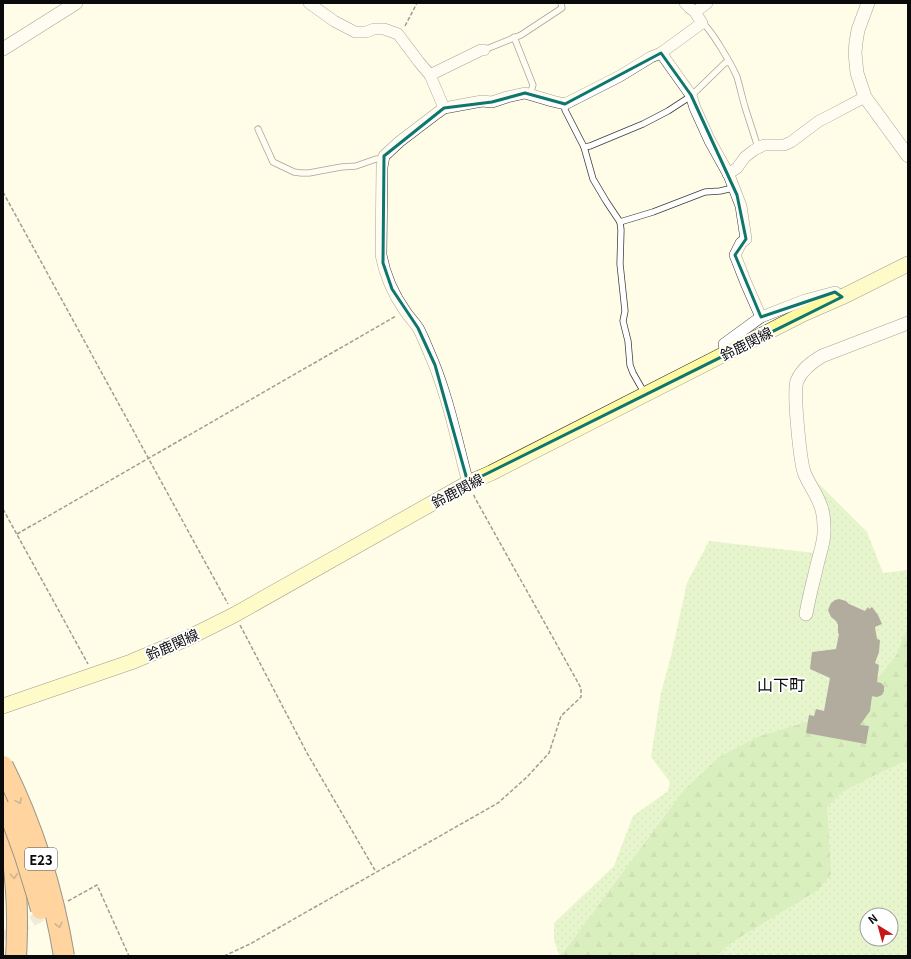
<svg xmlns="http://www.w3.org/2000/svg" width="911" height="959" font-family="Georgia,'Noto Sans JP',serif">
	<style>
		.grass { fill: url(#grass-dots); fill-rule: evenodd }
		.forest { fill: url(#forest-firs) }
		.building { fill: #534c45 }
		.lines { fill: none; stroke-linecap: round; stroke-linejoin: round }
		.minor-tunnel { stroke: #dad8c6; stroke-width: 11; stroke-dasharray: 11 5.5; stroke-linecap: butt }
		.service-casing { stroke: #3d3d3d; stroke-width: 7 }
		.minor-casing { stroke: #3d3d3d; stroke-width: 12 }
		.tertiary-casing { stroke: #3d3d3d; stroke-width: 14 }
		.secondary-casing { stroke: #2c2c2c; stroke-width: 16 }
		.motorway-casing { stroke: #1b1b1b; stroke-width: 22 }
		.path { stroke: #2c2c2c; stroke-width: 1.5; stroke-dasharray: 4 2; stroke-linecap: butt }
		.service { stroke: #fff; stroke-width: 5.5 }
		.minor { stroke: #fff; stroke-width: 11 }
		.tertiary { stroke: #fff; stroke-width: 13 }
		.secondary { stroke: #fffaa2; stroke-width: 15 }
		.motorway { stroke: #ffa445; stroke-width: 20 }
		.motorway-bridge-casing { stroke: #1b1b1b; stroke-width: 22; stroke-linecap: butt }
		.motorway-bridge { stroke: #ffa445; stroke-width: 20 }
		.oneway { stroke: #915f2a }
		.marked { fill: none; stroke: #0f766e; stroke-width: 3; stroke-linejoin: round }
		.labels { text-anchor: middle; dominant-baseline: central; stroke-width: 4; stroke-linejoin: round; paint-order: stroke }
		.shield { fill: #fff; stroke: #545454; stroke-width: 1 }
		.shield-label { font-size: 13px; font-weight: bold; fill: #0a0a0a }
		.street-label { font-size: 14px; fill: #0a0a0a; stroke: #fff }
		.quarter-label { font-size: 16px; fill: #0a0a0a; stroke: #fff }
	</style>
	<defs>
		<pattern id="grass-dots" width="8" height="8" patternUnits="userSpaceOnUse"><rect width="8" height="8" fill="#caedad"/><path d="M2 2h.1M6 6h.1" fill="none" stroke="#acca94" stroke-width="1.8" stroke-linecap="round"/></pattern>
		<pattern id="forest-firs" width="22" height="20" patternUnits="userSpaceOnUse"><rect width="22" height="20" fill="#acdf8b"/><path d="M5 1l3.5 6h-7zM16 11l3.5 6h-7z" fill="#93be77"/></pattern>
	</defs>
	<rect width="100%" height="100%" fill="#fffce7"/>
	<!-- grass -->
	<path class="grass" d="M814 479 867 532 883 573 908 570V956H560L554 941V923L614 866 633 816 668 791 670 782 651 757 661 693 671 656 687 583 709 541 815 553 819 534ZM867 915H891V939H867Z"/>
	<!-- forest -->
	<polygon class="forest" points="908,626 908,760 875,775 842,792 827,807 831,874 818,890 732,942 716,956 561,956 684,790 721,756 760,736 829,715 861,701 897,654"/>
	<!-- building -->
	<polygon class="building" points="839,599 846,601 849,604 865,611 868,607 869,609 872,607 878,615 882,624 875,627 877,639 880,640 879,652 875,663 879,665 877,682 881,683 884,686 884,691 882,695 877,697 872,696 870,711 860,725 869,726 866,744 806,733 809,715 814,716 816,709 824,711 830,678 810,669 812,652 836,649 839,634 838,633 838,625 836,621 831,617 828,610 831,603 835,600"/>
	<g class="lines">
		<!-- minor-tunnel -->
		<polyline class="minor-tunnel" points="3,937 64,903"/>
		<!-- service casing -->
		<g class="service-casing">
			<g id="service">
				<path d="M702 23C710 27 733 67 737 77 740 87 742 97 745 107 749 120 754 134 758 148"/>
				<polyline points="514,37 533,85 530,94"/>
				<polyline points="484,50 521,35 562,8 561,3"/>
				<polyline points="565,104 565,110 584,147 593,179 606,201 620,222 653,212 705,192 720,191 733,188"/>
				<polyline points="258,129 273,162 294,172 301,173 309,173 341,167 356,166 376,159 383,159"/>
				<polyline points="584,147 590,146 643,124 668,111 691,96 725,63 729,62"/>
				<polyline points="620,222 621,230 620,264 625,311 623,321 628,341 630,365 633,373 645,394"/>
			</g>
		</g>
		<!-- minor casing -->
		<g class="minor-casing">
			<g id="minor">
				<polyline points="309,3 334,21 355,32 366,32 374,29 384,29 398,34 419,62 430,75 444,108"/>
				<polyline points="695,12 707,3"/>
				<polyline points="661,53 691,95 695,108 710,141 729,175 741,206 746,239 741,243 735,255 746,283 761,317"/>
				<polyline points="430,75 481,50 484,50"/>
				<polyline points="728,174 737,168 745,157 754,150 764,145 784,145 791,142 819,121 829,116 865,97"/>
				<polyline points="726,353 724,344 761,317 805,300 835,292 842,297"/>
				<path d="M468 483C456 438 447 392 428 350 425 343 422 335 418 328 414 322 409 317 405 311 393 294 385 276 381 255L382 167 384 156 399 142 437 113 444 108 482 101 492 102 507 97 525 93 552 101 565 104 620 76 651 57 661 53 702 23 695 12 690 8 685 3"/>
			</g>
		</g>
		<!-- tertiary casing -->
		<g class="tertiary-casing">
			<g id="tertiary">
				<polyline points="868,3 858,30 856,42 855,53 857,73 865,97 908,156"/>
				<polyline points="3,49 76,3"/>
				<path d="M806 614C809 596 814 579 818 561 821 550 825 539 824 528 824 521 823 511 820 504 816 493 808 483 804 472 800 459 793 392 797 381 802 369 812 362 822 356L908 323"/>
			</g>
		</g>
		<!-- secondary casing -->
		<g class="secondary-casing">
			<polyline id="secondary" points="3,706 131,662 186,639 234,615 468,483 491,473 801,315 842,297 908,264"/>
		</g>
		<!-- motorway casing -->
		<g class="motorway-casing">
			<path id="motorway" d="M3 796C10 836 17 878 17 919 17 931 17 944 16 956"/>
		</g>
		<!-- path -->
		<g class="path">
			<polyline points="405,26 417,3"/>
			<polyline points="3,192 228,604"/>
			<polyline points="3,509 88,664"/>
			<polyline points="17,534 396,316"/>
			<polyline points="240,625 307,753 376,872"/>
			<polyline points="68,901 97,885 129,956"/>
			<polyline points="224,956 250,944 498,803 527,777 549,753 561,716 581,697 581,688 475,498 473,493"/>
		</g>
		<!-- service -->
		<use href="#service" class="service"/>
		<!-- minor -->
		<use href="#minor" class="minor"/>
		<!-- tertiary -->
		<use href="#tertiary" class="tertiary"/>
		<!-- secondary -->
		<use href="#secondary" class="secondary"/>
		<!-- motorway -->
		<use href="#motorway" class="motorway"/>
		<!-- motorway-bridge casing -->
		<g class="motorway-bridge-casing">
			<g id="motorway-bridge">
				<path d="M3 766C33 826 53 890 64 956"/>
				<polyline points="9,812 25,856 37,895 41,909"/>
			</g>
		</g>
		<!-- motorway-bridge -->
		<use href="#motorway-bridge" class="motorway-bridge"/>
	</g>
	<!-- one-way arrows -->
	<defs><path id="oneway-chevron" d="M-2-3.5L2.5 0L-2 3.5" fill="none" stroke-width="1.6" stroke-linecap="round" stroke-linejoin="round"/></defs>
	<g class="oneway">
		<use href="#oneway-chevron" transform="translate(19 801) rotate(66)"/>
		<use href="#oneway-chevron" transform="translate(14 876) rotate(85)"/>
		<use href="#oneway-chevron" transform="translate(59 925) rotate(77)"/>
	</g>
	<!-- marked area -->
	<path d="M0 0H911V959H0ZM661 53 691 95 737 195 746 239 735 255 761 317 835 292 842 297 468 483 435 365 418 328 392 289 383 263 384 156 444 108 492 102 525 93 565 104Z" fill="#fffce7" fill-opacity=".55" fill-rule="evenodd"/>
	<path class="marked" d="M661 53 691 95 737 195 746 239 735 255 761 317 835 292 842 297 468 483 435 365 418 328 392 289 383 263 384 156 444 108 492 102 525 93 565 104Z"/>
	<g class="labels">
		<!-- shield labels -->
		<rect class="shield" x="25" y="848" width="32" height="22" rx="3"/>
		<g class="shield-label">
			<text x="41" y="859">E23</text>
		</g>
		<!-- street labels -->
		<g class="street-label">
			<text transform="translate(746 343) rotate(-27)">鈴鹿関線</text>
			<text transform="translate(457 490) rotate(-28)">鈴鹿関線</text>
			<text transform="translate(172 644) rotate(-24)">鈴鹿関線</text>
		</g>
		<!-- quarter labels -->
		<g class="quarter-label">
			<text x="781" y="684">山下町</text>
		</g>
	</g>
	<!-- border -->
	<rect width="911" height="959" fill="none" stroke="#0a0a0a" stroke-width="8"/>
	<!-- north arrow -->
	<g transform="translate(879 927) rotate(323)"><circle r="19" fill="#ffffff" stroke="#9d9d9d"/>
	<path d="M0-3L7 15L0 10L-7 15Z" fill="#c51816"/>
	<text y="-6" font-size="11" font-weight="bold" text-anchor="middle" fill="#0a0a0a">N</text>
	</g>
</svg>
